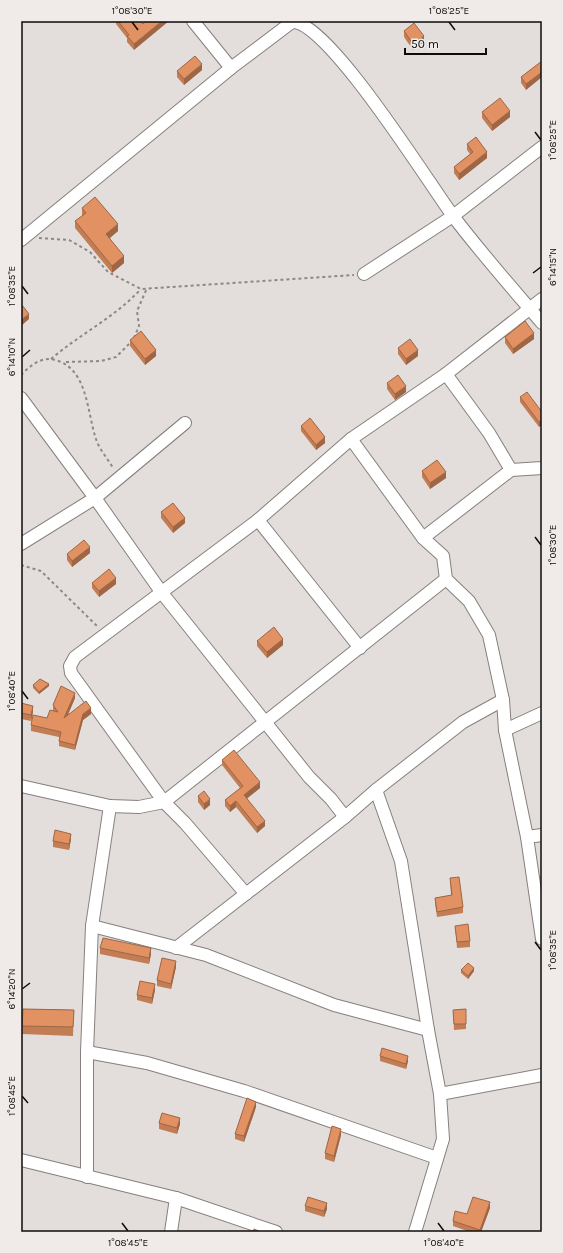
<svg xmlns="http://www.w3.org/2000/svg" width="563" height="1253" font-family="Karla,sans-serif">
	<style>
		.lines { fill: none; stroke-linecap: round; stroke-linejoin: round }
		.minor-casing { stroke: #85807d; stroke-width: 14 }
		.path { stroke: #8b8886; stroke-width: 2; stroke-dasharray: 3 3; stroke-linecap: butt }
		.minor { stroke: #fff; stroke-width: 12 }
		.wall { fill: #c27d54 }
		.shaded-wall { fill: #9e6645 }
		.building { fill: #e19162; stroke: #9e6645 }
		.ticks { fill: none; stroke: #0d0c0b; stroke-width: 1.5 }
		.neatline { fill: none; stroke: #0d0c0b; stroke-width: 1.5 }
		.ticks-label { font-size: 10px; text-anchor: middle; fill: #0d0c0b }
	</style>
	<rect width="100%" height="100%" fill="#e3dedb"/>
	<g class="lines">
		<!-- minor casing -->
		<g class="minor-casing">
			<g id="minor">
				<polyline points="193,21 231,68"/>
				<path d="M21 240 231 68 292 22C327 19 430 185 453 216 481 253 512 288 542 323"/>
				<polyline points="364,274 453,216 542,147"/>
				<polyline points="446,374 489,433 511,470"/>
				<polyline points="21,398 95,498 162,593 309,777 331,799 345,817"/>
				<polyline points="351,439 423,538 443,556 446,579 469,601 489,635 503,700 505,730 527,837 542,939"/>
				<polyline points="258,520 360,648"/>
				<polyline points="423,538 511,470 542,468"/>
				<polyline points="21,544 95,498 185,423"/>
				<polyline points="505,730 542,713"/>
				<polyline points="21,786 110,806 139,807 164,802 446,579"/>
				<polyline points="376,790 401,861 428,1030 440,1094 443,1139 415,1232"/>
				<polyline points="527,837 542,835"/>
				<polyline points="246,894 185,823 164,802 71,673 70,666 75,657 258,520 351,439 446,374 542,299"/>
				<polyline points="92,926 206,955 334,1005 428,1030"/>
				<polyline points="176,948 345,817 376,790 463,722 503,700"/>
				<polyline points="87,1052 147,1063 244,1091 437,1158"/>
				<polyline points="440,1094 542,1075"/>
				<polyline points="21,1160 176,1198 276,1232"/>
				<polyline points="87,1177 87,1052 92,926 110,806"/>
				<polyline points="171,1232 176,1198"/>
			</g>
		</g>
		<!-- path -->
		<g class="path">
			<polyline points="39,238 69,240 90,252 108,272 141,289 354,275"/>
			<polyline points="134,338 139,326 137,311 147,288"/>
			<path d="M51 359C80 334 114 318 141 289"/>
			<polyline points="66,362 101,361 116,357 131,342"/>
			<path d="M21 375C30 366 41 356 55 360 88 368 87 413 96 439 99 449 108 459 113 468"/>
			<polyline points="21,565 41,571 98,627"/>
		</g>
		<!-- minor -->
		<use href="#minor" class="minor"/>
	</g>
	<!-- wall -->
	<g class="wall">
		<polygon points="116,21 140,21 134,50 127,42 127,38 116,24"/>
		<polygon points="404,31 424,42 413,50 404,37"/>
		<polygon points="542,61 526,90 521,83 521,77"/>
		<polygon points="202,70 184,85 177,77 177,71"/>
		<polygon points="482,112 510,117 492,131 482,118"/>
		<polygon points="467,144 487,158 459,180 454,173 454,167 470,154 467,150"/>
		<polygon points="82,208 118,231 110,238 124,263 112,273 75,228 75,221 82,216"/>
		<polygon points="505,337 534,339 513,354 505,343"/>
		<polygon points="130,340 156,356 145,365 130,346"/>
		<polygon points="398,348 418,356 406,365 398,354"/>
		<polygon points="387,383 406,392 395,400 387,389"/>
		<polygon points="520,397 542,412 539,427 520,402"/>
		<polygon points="301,426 325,443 316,450 301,431"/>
		<polygon points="422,471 446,478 430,489 422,477"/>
		<polygon points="161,512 185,523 173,533 161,518"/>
		<polygon points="90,553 72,567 67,560 67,554"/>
		<polygon points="92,583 116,584 99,597 92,588"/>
		<polygon points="257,641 283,645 267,658 257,646"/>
		<polygon points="33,685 49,686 39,694 33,688"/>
		<polygon points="75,698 68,715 91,714 83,720 75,750 59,746 59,737 31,731 31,725 47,718 53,711 53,705"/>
		<polygon points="21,703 33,712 31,721 21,719"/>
		<polygon points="222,760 260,788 247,798 265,826 257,833 236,807 230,812 225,806 225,800 240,788 222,765"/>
		<polygon points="198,796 210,805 204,810 198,802"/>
		<polygon points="71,839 69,850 53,847 53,841"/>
		<polygon points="450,878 463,907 463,913 437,917 435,903 435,898 451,895"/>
		<polygon points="455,926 470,941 470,947 457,948"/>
		<polygon points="100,948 151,954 149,964 100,954"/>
		<polygon points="176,967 171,989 157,986 157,980"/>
		<polygon points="461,970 474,971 468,979 461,973"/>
		<polygon points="155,990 152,1004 137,1000 137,995"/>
		<polygon points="23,1009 74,1010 73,1036 22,1034"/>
		<polygon points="466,1009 466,1029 454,1030 453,1010"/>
		<polygon points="380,1056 408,1061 406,1069 380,1061"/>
		<polygon points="256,1107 244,1142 235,1139 235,1134"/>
		<polygon points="159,1123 180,1124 177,1134 159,1129"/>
		<polygon points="341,1135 334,1162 325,1159 325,1153"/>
		<polygon points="305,1206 327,1209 324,1217 305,1211"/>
		<polygon points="490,1208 481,1232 470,1232 453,1226 453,1221 467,1214"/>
	</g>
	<!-- shaded-wall -->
	<g class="shaded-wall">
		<polygon points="162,21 169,21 134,50 134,44"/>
		<polygon points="424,36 424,42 413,50 413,44"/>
		<polygon points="202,64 202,70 184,85 184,79"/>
		<polygon points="542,72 542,77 526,90 526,84"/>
		<polygon points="510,111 510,117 492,131 492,125"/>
		<polygon points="487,152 487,158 459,180 459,174"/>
		<polygon points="118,224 118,231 106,241 106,234"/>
		<polygon points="124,256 124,263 112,273 112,266"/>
		<polygon points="29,314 29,319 21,326 21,320"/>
		<polygon points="534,333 534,339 513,354 513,349"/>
		<polygon points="156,350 156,356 145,365 145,359"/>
		<polygon points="418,350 418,356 406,365 406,359"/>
		<polygon points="406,386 406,392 395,400 395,394"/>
		<polygon points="542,420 542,425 539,427 539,422"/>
		<polygon points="325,437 325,443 316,450 316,445"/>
		<polygon points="446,472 446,478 430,489 430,483"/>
		<polygon points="185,518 185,523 173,533 173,527"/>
		<polygon points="90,547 90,553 72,567 72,561"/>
		<polygon points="116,578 116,584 99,597 99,591"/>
		<polygon points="283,639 283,645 267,658 267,652"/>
		<polygon points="49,684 49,686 39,694 39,692"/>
		<polygon points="75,693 75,698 64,723 64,718"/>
		<polygon points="33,706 33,712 31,721 31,715"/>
		<polygon points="91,708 91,714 83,720 75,750 75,745 83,714"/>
		<polygon points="260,782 260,788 244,801 244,795"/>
		<polygon points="210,799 210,805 204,810 204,804"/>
		<polygon points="236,801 236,807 230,812 230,806"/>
		<polygon points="265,821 265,826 257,833 257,827"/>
		<polygon points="71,834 71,839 69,850 69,844"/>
		<polygon points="151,948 151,954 149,964 149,958"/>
		<polygon points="176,961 176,967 171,989 171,984"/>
		<polygon points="474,968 474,971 468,979 468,976"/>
		<polygon points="155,984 155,990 152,1004 152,998"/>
		<polygon points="408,1056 408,1061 406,1069 406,1064"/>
		<polygon points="256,1102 256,1107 244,1142 244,1136"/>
		<polygon points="180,1118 180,1124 177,1134 177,1128"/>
		<polygon points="341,1129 341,1135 334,1162 334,1156"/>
		<polygon points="490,1202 490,1208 481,1232 480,1232 480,1230"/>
		<polygon points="327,1203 327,1209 324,1217 324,1211"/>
	</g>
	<!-- building -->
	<g class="building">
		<polygon points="118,21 140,21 143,24 146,21 162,21 134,44 127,36 129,35"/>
		<polygon points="414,23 424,36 413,44 404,31"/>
		<polygon points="195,56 202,64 184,79 177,71"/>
		<polygon points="542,61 542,72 526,84 521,77"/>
		<polygon points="500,98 510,111 492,125 482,112"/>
		<polygon points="476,137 487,152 459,174 454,167 473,152 467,144"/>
		<polygon points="95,197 118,224 106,234 124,256 112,266 75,221 86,213 82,208"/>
		<polygon points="21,305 22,305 29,314 21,320"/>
		<polygon points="525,321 534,333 513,349 505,337"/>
		<polygon points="141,331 156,350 145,359 130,340"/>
		<polygon points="410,339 418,350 406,359 398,348"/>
		<polygon points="398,375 406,386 395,394 387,383"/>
		<polygon points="527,392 542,412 542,420 539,422 520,397"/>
		<polygon points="310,418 325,437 316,445 301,426"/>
		<polygon points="437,460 446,472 430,483 422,471"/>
		<polygon points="173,503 185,518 173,527 161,512"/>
		<polygon points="84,540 90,547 72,561 67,554"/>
		<polygon points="109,569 116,578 99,591 92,583"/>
		<polygon points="274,627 283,639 267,652 257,641"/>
		<polygon points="40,679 49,684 39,692 33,685"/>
		<polygon points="61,686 75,693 64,718 86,701 91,708 83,714 75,745 59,741 61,732 31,725 33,715 47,718 50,710 58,712 53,705"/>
		<polygon points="21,703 33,706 31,715 21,713"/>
		<polygon points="234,750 260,782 244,795 265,821 257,827 236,801 230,806 225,800 243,786 222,760"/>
		<polygon points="204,791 210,799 204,804 198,796"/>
		<polygon points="55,830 71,834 69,844 53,841"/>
		<polygon points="459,877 463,907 437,912 435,898 452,895 450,878"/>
		<polygon points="468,924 470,941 457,942 455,926"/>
		<polygon points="103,938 151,948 149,958 100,948"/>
		<polygon points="162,958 176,961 171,984 157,980"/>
		<polygon points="468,963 474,968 468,976 461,970"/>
		<polygon points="140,981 155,984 152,998 137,995"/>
		<polygon points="23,1009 74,1010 73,1027 22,1026"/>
		<polygon points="466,1009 466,1024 454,1024 453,1010"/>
		<polygon points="382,1048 408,1056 406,1064 380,1056"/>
		<polygon points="247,1098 256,1102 244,1136 235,1134"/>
		<polygon points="162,1113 180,1118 177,1128 159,1123"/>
		<polygon points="332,1126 341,1129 334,1156 325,1153"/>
		<polygon points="308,1197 327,1203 324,1211 305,1206"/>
		<polygon points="473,1197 490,1202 480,1230 453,1221 455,1211 467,1214"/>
		<polygon points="254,1229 261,1232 253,1232"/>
	</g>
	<!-- ticks -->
	<path class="ticks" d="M132 22 138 30M449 22 455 30M535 132 541 140M533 273 541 267M22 286 28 294M22 357 30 350M535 537 541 545M22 691 28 699M535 942 541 950M22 989 30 983M22 1096 28 1103M122 1223 128 1231M438 1223 444 1231"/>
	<!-- border -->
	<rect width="563" height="1253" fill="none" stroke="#f0ebe8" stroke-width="44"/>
	<!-- scale -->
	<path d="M405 48v6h81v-6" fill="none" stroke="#0d0c0b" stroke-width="2"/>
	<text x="411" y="48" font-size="12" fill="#0d0c0b" stroke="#f0ebe8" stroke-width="3" paint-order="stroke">50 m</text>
	<rect x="22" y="22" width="519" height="1209" class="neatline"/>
	<g class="ticks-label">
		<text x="132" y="14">1°08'30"E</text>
		<text x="449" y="14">1°08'25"E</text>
		<text transform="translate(552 140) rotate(-90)" y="4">1°08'25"E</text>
		<text transform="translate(552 267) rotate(-90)" y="4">6°14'15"N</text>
		<text transform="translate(11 286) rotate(-90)" y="4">1°08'35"E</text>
		<text transform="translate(11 357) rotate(-90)" y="4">6°14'10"N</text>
		<text transform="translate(552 545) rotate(-90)" y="4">1°08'30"E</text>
		<text transform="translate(11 691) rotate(-90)" y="4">1°08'40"E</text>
		<text transform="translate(552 950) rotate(-90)" y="4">1°08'35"E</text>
		<text transform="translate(11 989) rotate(-90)" y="4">6°14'20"N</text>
		<text transform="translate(11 1096) rotate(-90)" y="4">1°08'45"E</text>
		<text x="128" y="1246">1°08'45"E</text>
		<text x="444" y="1246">1°08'40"E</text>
	</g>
</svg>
